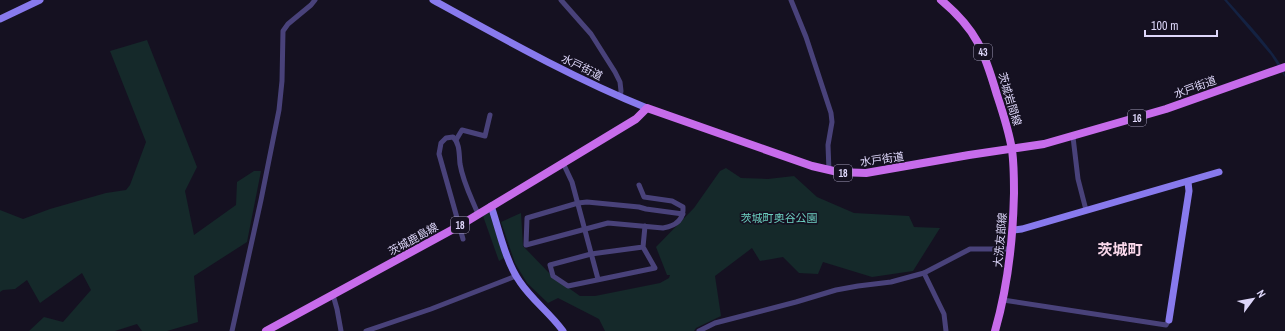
<svg xmlns="http://www.w3.org/2000/svg" width="1285" height="331" font-family="'Archivo Narrow','Noto Sans JP',sans-serif">
	<style>
		.green { fill: #15292a }
		.water { fill: #142242 }
		.lines { fill: none; stroke-linecap: round; stroke-linejoin: round }
		.street { stroke: #49427a; stroke-width: 5 }
		.secondary { stroke: #887aed; stroke-width: 7 }
		.primary { stroke: #c76ceb; stroke-width: 8 }
		.labels { text-anchor: middle; dominant-baseline: central; stroke-width: 3.5; stroke-linejoin: round; paint-order: stroke }
		.shield { fill: #151121; stroke: #a29cb9; stroke-width: 1 }
		.shield-label { font-size: 10px; font-weight: bold; fill: #ded7fa }
		.street-label { font-size: 11px; fill: #ded7fa; stroke: #151121 }
		.park-label { font-size: 11px; fill: #6cd0c0; stroke: #151121 }
		.district-label { font-size: 15px; font-weight: bold; fill: #fad8eb; stroke: #151121 }
	</style>
	<rect width="100%" height="100%" fill="#151121"/>
	<!-- green -->
	<g class="green">
		<polygon points="147,40 197,167 185,191 194,235 236,205 237,182 254,171 261,171 247,242 194,276 198,322 167,331 142,331 137,324 115,331 29,331 44,317 63,322 91,290 82,273 40,303 27,280 15,289 3,290 0,292 0,210 23,219 50,209 106,193 126,190 130,185 146,142 110,51"/>
		<polygon points="726,168 741,178 768,179 794,176 817,197 854,213 909,216 914,227 940,228 913,271 872,277 823,262 818,274 799,273 783,257 760,261 752,248 715,276 721,316 696,328 694,331 605,331 599,319 558,298 548,303 527,283 515,263 501,222 521,213 523,246 553,277 580,296 595,296 660,283 669,278 670,275 667,275 656,247 694,208 720,171"/>
		<polygon points="489,212 504,258 499,261 483,216"/>
	</g>
	<!-- water -->
	<path class="water" d="M1224 0H1227C1239 14 1285 61 1285 77L1271 55Z"/>
	<g class="lines">
		<!-- street -->
		<g class="street">
			<polyline points="561,0 591,34 615,72 620,82 621,91 620,97"/>
			<polyline points="791,0 806,37 831,113 832,122 828,145 829,171"/>
			<polyline points="1073,137 1078,179 1086,210"/>
			<polyline points="456,140 462,130 485,136 490,115"/>
			<polyline points="563,163 572,182 598,279"/>
			<path d="M639 185 644 197 672 201 683 207C684 220 675 226 663 228L608 223 526 245 527 218 578 203 587 202 639 207 646 209 683 214"/>
			<path d="M463 239 439 154 441 143 446 138 453 137C460 143 459 155 460 164 463 182 471 197 478 214"/>
			<polyline points="643,247 591,254 550,265 553,276 568,286 655,268 643,247 645,226"/>
			<polyline points="924,273 944,314 946,331"/>
			<polyline points="333,295 337,309 341,331"/>
			<polyline points="1003,300 1166,325 1169,320"/>
			<polyline points="232,331 261,200 279,110 282,81 283,31 288,24 311,5 315,0"/>
			<polyline points="366,331 431,309 516,276"/>
			<polyline points="699,331 715,323 796,302 836,290 858,286 891,282 924,273 970,249 1011,249"/>
		</g>
		<!-- secondary -->
		<g class="secondary">
			<path d="M433 0C504 39 573 78 647 108"/>
			<polyline points="0,19 40,0"/>
			<path d="M491 206C499 229 506 263 520 282 532 300 550 313 563 331"/>
			<polyline points="1013,230 1022,229 1219,172"/>
			<polyline points="1169,320 1189,191 1188,182"/>
		</g>
		<!-- primary -->
		<g class="primary">
			<path d="M941 0C977 30 984 51 997 95 1003 113 1009 131 1012 150 1014 164 1014 179 1014 193 1013 240 1008 286 995 331"/>
			<polyline points="266,331 459,226 636,119 647,108 812,166 838,172 866,173 969,155 1044,144 1166,109 1285,67"/>
		</g>
	</g>
	<g class="labels">
		<!-- shield labels -->
		<g class="shield">
			<rect x="974" y="44" width="18" height="16" rx="3"/>
			<rect x="1128" y="110" width="18" height="16" rx="3"/>
			<rect x="834" y="165" width="18" height="16" rx="3"/>
			<rect x="451" y="217" width="18" height="16" rx="3"/>
		</g>
		<g class="shield-label">
			<text x="983" y="52">43</text>
			<text x="1137" y="118">16</text>
			<text x="843" y="173">18</text>
			<text x="460" y="225">18</text>
		</g>
		<!-- street labels -->
		<g class="street-label">
			<text transform="translate(582 67) rotate(26)">水戸街道</text>
			<text transform="translate(1195 87) rotate(-20)">水戸街道</text>
			<text transform="translate(1010 99) rotate(73)">茨城岩間線</text>
			<text transform="translate(882 159) rotate(-8)">水戸街道</text>
			<text transform="translate(413 239) rotate(-29)">茨城鹿島線</text>
			<text transform="translate(1000 240) rotate(-85)">大洗友部線</text>
		</g>
		<!-- park labels -->
		<g class="park-label">
			<text x="779" y="218">茨城町奥谷公園</text>
		</g>
		<!-- district labels -->
		<g class="district-label">
			<text x="1120" y="249">茨城町</text>
		</g>
	</g>
	<!-- north arrow -->
	<g transform="translate(1253 299) rotate(58)" stroke="#151121" stroke-width="3" paint-order="stroke">
	<path d="M0-3L7 15L0 10L-7 15Z" fill="#ded7fa"/>
	<text y="-6" font-size="11" font-weight="bold" text-anchor="middle" fill="#ded7fa">N</text>
	</g>
	<!-- scale -->
	<path d="M1145 30v6h72v-6" fill="none" stroke="#ded7fa" stroke-width="2"/>
	<text x="1151" y="30" font-size="12" fill="#ded7fa" stroke="#151121" stroke-width="3" paint-order="stroke">100 m</text>
</svg>
